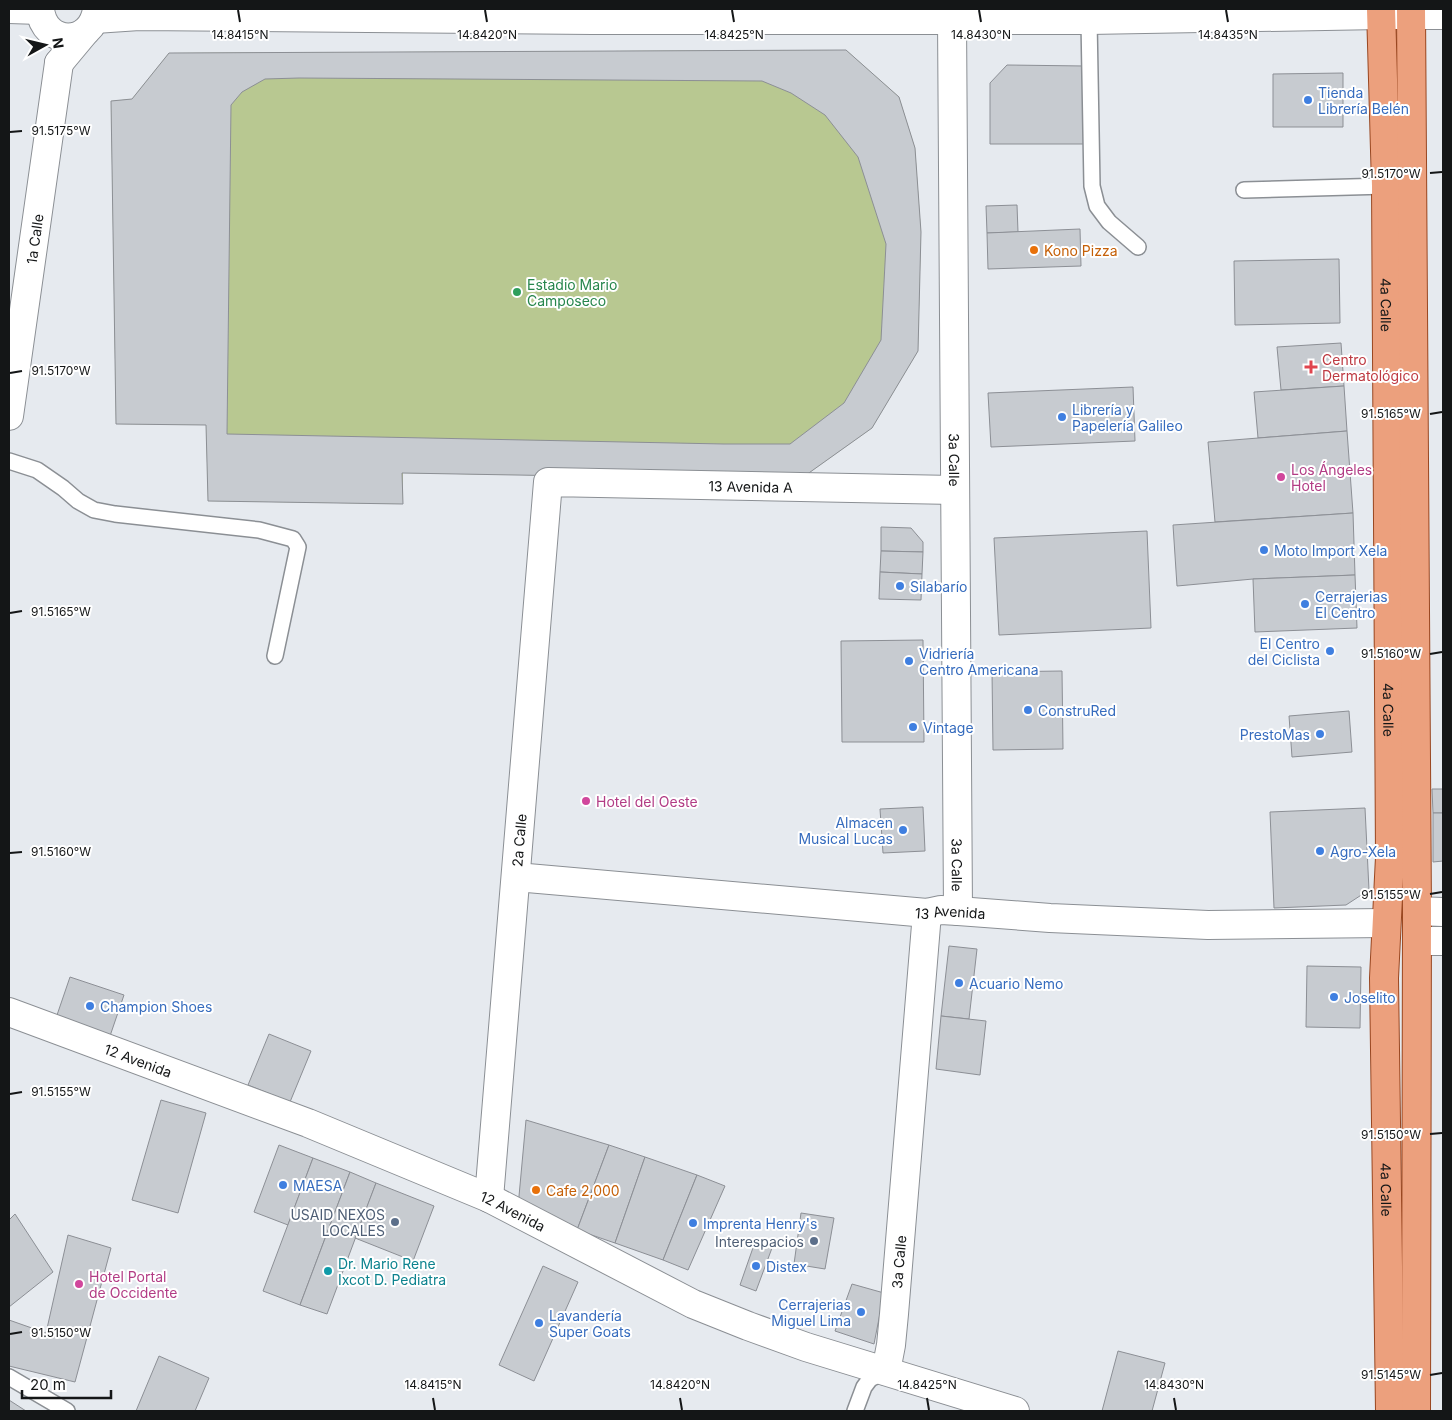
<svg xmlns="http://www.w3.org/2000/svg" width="1452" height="1420" font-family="Inter,sans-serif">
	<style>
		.green { fill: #b8c891 }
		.building { fill: #c7cbd0; stroke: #8c8f95; fill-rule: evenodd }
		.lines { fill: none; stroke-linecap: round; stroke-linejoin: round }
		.service-casing { stroke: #8b8f94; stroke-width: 18 }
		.minor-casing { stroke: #8b8f94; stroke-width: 30 }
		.tertiary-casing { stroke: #8b8f94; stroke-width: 30 }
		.secondary-casing { stroke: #8b8f94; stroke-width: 30 }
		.primary-casing { stroke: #994721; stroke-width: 30 }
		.service { stroke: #fff; stroke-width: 15 }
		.minor { stroke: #fff; stroke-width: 28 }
		.tertiary { stroke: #fff; stroke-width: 28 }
		.secondary { stroke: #fff; stroke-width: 28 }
		.primary { stroke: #eca07d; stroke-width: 28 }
		.ticks { fill: none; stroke: #141617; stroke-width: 2 }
		.shop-dot { fill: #3f7fe0; stroke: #fff; stroke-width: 2 }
		.food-dot { fill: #e8710a; stroke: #fff; stroke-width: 2 }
		.leisure-dot { fill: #2e9e5b; stroke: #fff; stroke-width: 2 }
		.health-dot { fill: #e0444e; stroke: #fff; stroke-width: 2 }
		.hotel-dot { fill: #d1479c; stroke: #fff; stroke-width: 2 }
		.service-dot { fill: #5c6f8a; stroke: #fff; stroke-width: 2 }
		.culture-dot { fill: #0f9aa8; stroke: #fff; stroke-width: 2 }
		.labels { text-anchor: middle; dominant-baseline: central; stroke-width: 4; stroke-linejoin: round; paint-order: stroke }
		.shop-label { font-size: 14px; fill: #366cbe; stroke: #fff; text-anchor: start }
		.street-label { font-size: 14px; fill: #141617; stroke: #fff }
		.food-label { font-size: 14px; fill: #c56008; stroke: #fff; text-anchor: start }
		.leisure-label { font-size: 14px; fill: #27864d; stroke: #fff; text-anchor: start }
		.health-label { font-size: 14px; fill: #be3a42; stroke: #fff; text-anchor: start }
		.hotel-label { font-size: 14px; fill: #b23c85; stroke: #fff; text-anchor: start }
		.service-label { font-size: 14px; fill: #4e5e75; stroke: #fff; text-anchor: end }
		.culture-label { font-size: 14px; fill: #0d838f; stroke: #fff; text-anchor: start }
		.ticks-label { font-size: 12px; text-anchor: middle; fill: #141617; stroke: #fff; stroke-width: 4; stroke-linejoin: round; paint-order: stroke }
	</style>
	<rect width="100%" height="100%" fill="#e6eaef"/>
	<!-- green -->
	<polygon class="green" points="846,50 899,97 915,148 921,232 918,351 872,428 799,480 403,473 403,504 208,501 206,425 116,424 111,101 132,99 169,53"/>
	<!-- building -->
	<g class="building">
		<path d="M846 50 899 97 915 148 921 232 918 351 872 428 799 480 402 473 403 504 208 501 206 425 116 424 111 101 132 99 169 53ZM299 78 762 81 791 93 825 115 858 157 886 244 881 340 844 403 790 444H724L227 434 231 105 242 92 265 79Z"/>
		<polygon points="1007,65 1085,66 1084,144 990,144 990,83"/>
		<polygon points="1343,73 1343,127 1273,127 1273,74"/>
		<polygon points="1017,205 1018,232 987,233 986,206"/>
		<polygon points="1080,229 1081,266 988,269 987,233"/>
		<polygon points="1339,259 1340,323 1235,325 1234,261"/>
		<polygon points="1341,343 1344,386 1281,390 1277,347"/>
		<polygon points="1344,386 1347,431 1258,438 1254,392"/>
		<polygon points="1133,387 1135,441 991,447 988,393"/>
		<polygon points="1347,431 1353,513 1215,522 1208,442"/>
		<polygon points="1353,513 1355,575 1253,579 1177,586 1173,525"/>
		<polygon points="881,527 911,528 923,542 923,552 881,551"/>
		<polygon points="1147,531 1151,628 999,635 994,538"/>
		<polygon points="881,551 923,552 922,574 880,572"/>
		<polygon points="880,572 922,574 921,600 879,599"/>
		<polygon points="1355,575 1357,628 1255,632 1253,579"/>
		<polygon points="923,640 924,742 842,742 841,641"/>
		<polygon points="1062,671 1063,749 993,750 992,672"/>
		<polygon points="1349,711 1352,752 1292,757 1289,716"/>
		<polygon points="1432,789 1443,789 1443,813 1433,813"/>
		<polygon points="923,807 925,851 883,853 880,809"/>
		<polygon points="1365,808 1369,890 1346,905 1274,908 1270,812"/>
		<polygon points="1433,813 1443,813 1443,861 1433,862"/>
		<polygon points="949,946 977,949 969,1019 941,1016"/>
		<polygon points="1307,966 1361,967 1360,1028 1306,1027"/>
		<polygon points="70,977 124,995 110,1036 56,1018"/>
		<polygon points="941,1016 986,1021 980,1075 936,1069"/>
		<polygon points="269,1034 311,1051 290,1102 248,1085"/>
		<polygon points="161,1100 206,1113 178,1213 132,1200"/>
		<polygon points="526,1120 609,1145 577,1230 518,1207"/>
		<polygon points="279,1145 313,1158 288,1225 254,1212"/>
		<polygon points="609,1145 645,1157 615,1243 577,1230"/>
		<polygon points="645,1157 697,1175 663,1260 615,1243"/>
		<polygon points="313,1158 350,1172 300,1305 263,1291"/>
		<polygon points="350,1172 376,1183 327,1314 300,1305"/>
		<polygon points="697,1175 725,1186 688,1270 663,1260"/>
		<polygon points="376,1183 434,1206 413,1261 355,1238"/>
		<polygon points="801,1213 834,1218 825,1269 794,1264"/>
		<polygon points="15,1214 53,1272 9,1307 9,1220"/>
		<polygon points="68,1235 111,1248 75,1382 9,1366 9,1320 46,1333"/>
		<polygon points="755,1242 772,1248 756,1291 740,1285"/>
		<polygon points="543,1266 578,1282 534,1381 499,1365"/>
		<polygon points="852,1284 884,1293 874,1344 835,1331"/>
		<polygon points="1118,1351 1165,1363 1152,1411 1102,1411"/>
		<polygon points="159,1356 209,1378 195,1411 136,1411"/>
		<polygon points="9,1400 26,1411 9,1411"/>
	</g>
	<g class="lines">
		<!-- service casing -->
		<g class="service-casing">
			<g id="service">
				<polyline points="1089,20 1092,186 1097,206 1109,222 1138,247"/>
				<polyline points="1244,190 1386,186"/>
				<polyline points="9,461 37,470 63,488 78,501 94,510 115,514 259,530 293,539 298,547 275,656"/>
				<polyline points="9,1377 67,1411"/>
				<polyline points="855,1411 864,1387 870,1379 886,1371"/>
			</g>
		</g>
		<!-- minor casing -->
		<g class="minor-casing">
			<g id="minor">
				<path id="s1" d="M952 19 958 911"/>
				<path id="s2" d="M9 416 59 63"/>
				<path id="s3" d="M516 877 927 913 941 910 958 911 1050 918 1208 925 1385 923"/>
				<path id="s4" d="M489 1198 548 482 954 490"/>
				<path id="s5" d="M886 1371 891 1345 894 1314 927 913"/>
			</g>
		</g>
		<!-- tertiary casing -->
		<g class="tertiary-casing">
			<g id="tertiary">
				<polyline points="9,9 40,10"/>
				<path d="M40 9C44 47 92 47 97 9"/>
				<polyline points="95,19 139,16 593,20 1089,20 1381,15 1443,15"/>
				<polyline points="59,63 84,33"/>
				<path id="s6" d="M9 1012 308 1123 489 1198 693 1304 748 1326 806 1347 1015 1411"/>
			</g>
		</g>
		<!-- secondary casing -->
		<g class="secondary-casing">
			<g id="secondary">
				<polyline points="1417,911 1443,912"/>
				<polyline points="1417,941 1443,941"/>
			</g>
		</g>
		<!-- primary casing -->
		<g class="primary-casing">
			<g id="primary">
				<path id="s7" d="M1381 9 1386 186 1390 857 1384 978 1390 1411"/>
				<polyline points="1411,9 1417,911 1416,1411"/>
			</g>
		</g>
		<!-- service -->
		<use href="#service" class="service"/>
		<!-- minor -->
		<use href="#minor" class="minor"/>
		<!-- tertiary -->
		<use href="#tertiary" class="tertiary"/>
		<!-- secondary -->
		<use href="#secondary" class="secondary"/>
		<!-- primary -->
		<use href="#primary" class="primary"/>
	</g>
	<!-- ticks -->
	<path class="ticks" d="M238 10 240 22M485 10 487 22M732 10 734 22M979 10 981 22M1226 10 1228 22M10 132 22 131M1430 173 1442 172M10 373 22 371M1430 414 1442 412M10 613 22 611M1430 654 1442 652M10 853 22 852M1430 894 1442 892M10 1094 22 1092M1430 1134 1442 1133M10 1334 22 1332M1430 1375 1442 1373M433 1398 435 1410M680 1398 682 1410M927 1398 929 1410M1174 1398 1176 1410"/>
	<!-- markers -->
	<g class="shop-dot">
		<circle cx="1308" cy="100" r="5"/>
		<circle cx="1062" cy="417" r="5"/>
		<circle cx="1264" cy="550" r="5"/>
		<circle cx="900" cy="586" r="5"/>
		<circle cx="1305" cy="604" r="5"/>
		<circle cx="1330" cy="651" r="5"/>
		<circle cx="909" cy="661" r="5"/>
		<circle cx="1028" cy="710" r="5"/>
		<circle cx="913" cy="727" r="5"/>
		<circle cx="1320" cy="734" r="5"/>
		<circle cx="903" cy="830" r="5"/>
		<circle cx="1320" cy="851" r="5"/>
		<circle cx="959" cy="983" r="5"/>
		<circle cx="1334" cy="997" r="5"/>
		<circle cx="90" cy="1006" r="5"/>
		<circle cx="283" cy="1185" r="5"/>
		<circle cx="693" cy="1223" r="5"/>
		<circle cx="756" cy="1266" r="5"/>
		<circle cx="861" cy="1312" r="5"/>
		<circle cx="539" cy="1323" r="5"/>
	</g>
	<g class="food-dot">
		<circle cx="1034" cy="250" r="5"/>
		<circle cx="536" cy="1190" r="5"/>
	</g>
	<circle class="leisure-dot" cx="517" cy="292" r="5"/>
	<path class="health-dot" d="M1308.5 359.5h5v5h5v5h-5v5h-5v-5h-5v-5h5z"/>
	<g class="hotel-dot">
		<circle cx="1281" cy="477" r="5"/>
		<circle cx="586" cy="801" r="5"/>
		<circle cx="79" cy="1284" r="5"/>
	</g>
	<g class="service-dot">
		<circle cx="395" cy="1222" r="5"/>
		<circle cx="814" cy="1241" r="5"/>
	</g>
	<circle class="culture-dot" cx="328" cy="1271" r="5"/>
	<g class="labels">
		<!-- shop labels -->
		<g class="shop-label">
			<text x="1318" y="92">Tienda<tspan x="1318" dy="16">Librería Belén</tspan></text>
			<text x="1072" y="409">Librería y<tspan x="1072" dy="16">Papelería Galileo</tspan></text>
			<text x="1274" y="550">Moto Import Xela</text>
			<text x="910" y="586">Silabarío</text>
			<text x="1315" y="596">Cerrajerias<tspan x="1315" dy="16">El Centro</tspan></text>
			<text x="1320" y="643" text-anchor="end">El Centro<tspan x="1320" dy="16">del Ciclista</tspan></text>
			<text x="919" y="653">Vidriería<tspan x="919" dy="16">Centro Americana</tspan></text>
			<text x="1038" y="710">ConstruRed</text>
			<text x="923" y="727">Vintage</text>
			<text x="1310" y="734" text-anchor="end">PrestoMas</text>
			<text x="893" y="822" text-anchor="end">Almacen<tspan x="893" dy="16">Musical Lucas</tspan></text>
			<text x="1330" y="851">Agro-Xela</text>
			<text x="969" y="983">Acuario Nemo</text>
			<text x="1344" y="997">Joselito</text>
			<text x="100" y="1006">Champion Shoes</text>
			<text x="293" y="1185">MAESA</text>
			<text x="703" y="1223">Imprenta Henry's</text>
			<text x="766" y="1266">Distex</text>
			<text x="851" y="1304" text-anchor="end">Cerrajerias<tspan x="851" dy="16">Miguel Lima</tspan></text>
			<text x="549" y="1315">Lavandería<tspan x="549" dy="16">Super Goats</tspan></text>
		</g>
		<!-- street labels -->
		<g class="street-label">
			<text stroke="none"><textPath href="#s2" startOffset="179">1a Calle</textPath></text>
			<text stroke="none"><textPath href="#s7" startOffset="296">4a Calle</textPath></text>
			<text stroke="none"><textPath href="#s1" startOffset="441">3a Calle</textPath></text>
			<text stroke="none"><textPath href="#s4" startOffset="921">13 Avenida A</textPath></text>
			<text stroke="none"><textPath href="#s7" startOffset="701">4a Calle</textPath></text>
			<text stroke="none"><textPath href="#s4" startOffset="359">2a Calle</textPath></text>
			<text stroke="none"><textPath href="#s1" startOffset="846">3a Calle</textPath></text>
			<text stroke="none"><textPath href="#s3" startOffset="436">13 Avenida</textPath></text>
			<text stroke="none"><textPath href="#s6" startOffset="138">12 Avenida</textPath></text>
			<text stroke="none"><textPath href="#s7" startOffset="1181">4a Calle</textPath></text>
			<text stroke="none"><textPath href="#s6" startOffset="542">12 Avenida</textPath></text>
			<text stroke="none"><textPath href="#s5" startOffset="110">3a Calle</textPath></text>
		</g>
		<!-- food labels -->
		<g class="food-label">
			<text x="1044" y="250">Kono Pizza</text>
			<text x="546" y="1190">Cafe 2,000</text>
		</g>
		<!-- leisure labels -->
		<g class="leisure-label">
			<text x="527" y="284">Estadio Mario<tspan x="527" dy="16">Camposeco</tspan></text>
		</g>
		<!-- health labels -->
		<g class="health-label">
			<text x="1322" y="359">Centro<tspan x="1322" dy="16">Dermatológico</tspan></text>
		</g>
		<!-- hotel labels -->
		<g class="hotel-label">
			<text x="1291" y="469">Los Ángeles<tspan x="1291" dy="16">Hotel</tspan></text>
			<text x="596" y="801">Hotel del Oeste</text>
			<text x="89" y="1276">Hotel Portal<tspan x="89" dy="16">de Occidente</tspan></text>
		</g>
		<!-- service labels -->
		<g class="service-label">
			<text x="385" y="1214">USAID NEXOS<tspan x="385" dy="16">LOCALES</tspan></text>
			<text x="804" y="1241">Interespacios</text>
		</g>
		<!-- culture labels -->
		<g class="culture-label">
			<text x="338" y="1263">Dr. Mario Rene<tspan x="338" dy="16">Ixcot D. Pediatra</tspan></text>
		</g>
	</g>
	<g class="ticks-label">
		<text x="240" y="39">14.8415°N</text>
		<text x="487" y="39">14.8420°N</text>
		<text x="734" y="39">14.8425°N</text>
		<text x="981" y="39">14.8430°N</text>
		<text x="1228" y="39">14.8435°N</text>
		<text x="61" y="135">91.5175°W</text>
		<text x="1391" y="178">91.5170°W</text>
		<text x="61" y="375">91.5170°W</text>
		<text x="1391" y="418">91.5165°W</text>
		<text x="61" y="616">91.5165°W</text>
		<text x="1391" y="658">91.5160°W</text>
		<text x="61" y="856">91.5160°W</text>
		<text x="1391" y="899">91.5155°W</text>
		<text x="61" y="1096">91.5155°W</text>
		<text x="1391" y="1139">91.5150°W</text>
		<text x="61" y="1337">91.5150°W</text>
		<text x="1391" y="1379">91.5145°W</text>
		<text x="433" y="1389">14.8415°N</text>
		<text x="680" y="1389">14.8420°N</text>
		<text x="927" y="1389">14.8425°N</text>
		<text x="1174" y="1389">14.8430°N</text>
	</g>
	<!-- border -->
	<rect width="1452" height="1420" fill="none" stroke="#141617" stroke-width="20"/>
	<!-- north arrow -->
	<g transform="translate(45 45) rotate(82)" stroke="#ffffff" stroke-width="4" paint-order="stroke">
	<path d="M0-4L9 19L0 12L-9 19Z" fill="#141617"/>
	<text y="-8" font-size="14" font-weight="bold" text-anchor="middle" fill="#141617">N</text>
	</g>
	<!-- scale -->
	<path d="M22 1390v8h89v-8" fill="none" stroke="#141617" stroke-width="2.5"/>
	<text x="30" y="1390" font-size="15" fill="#141617" stroke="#ffffff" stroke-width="4" paint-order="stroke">20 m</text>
</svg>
